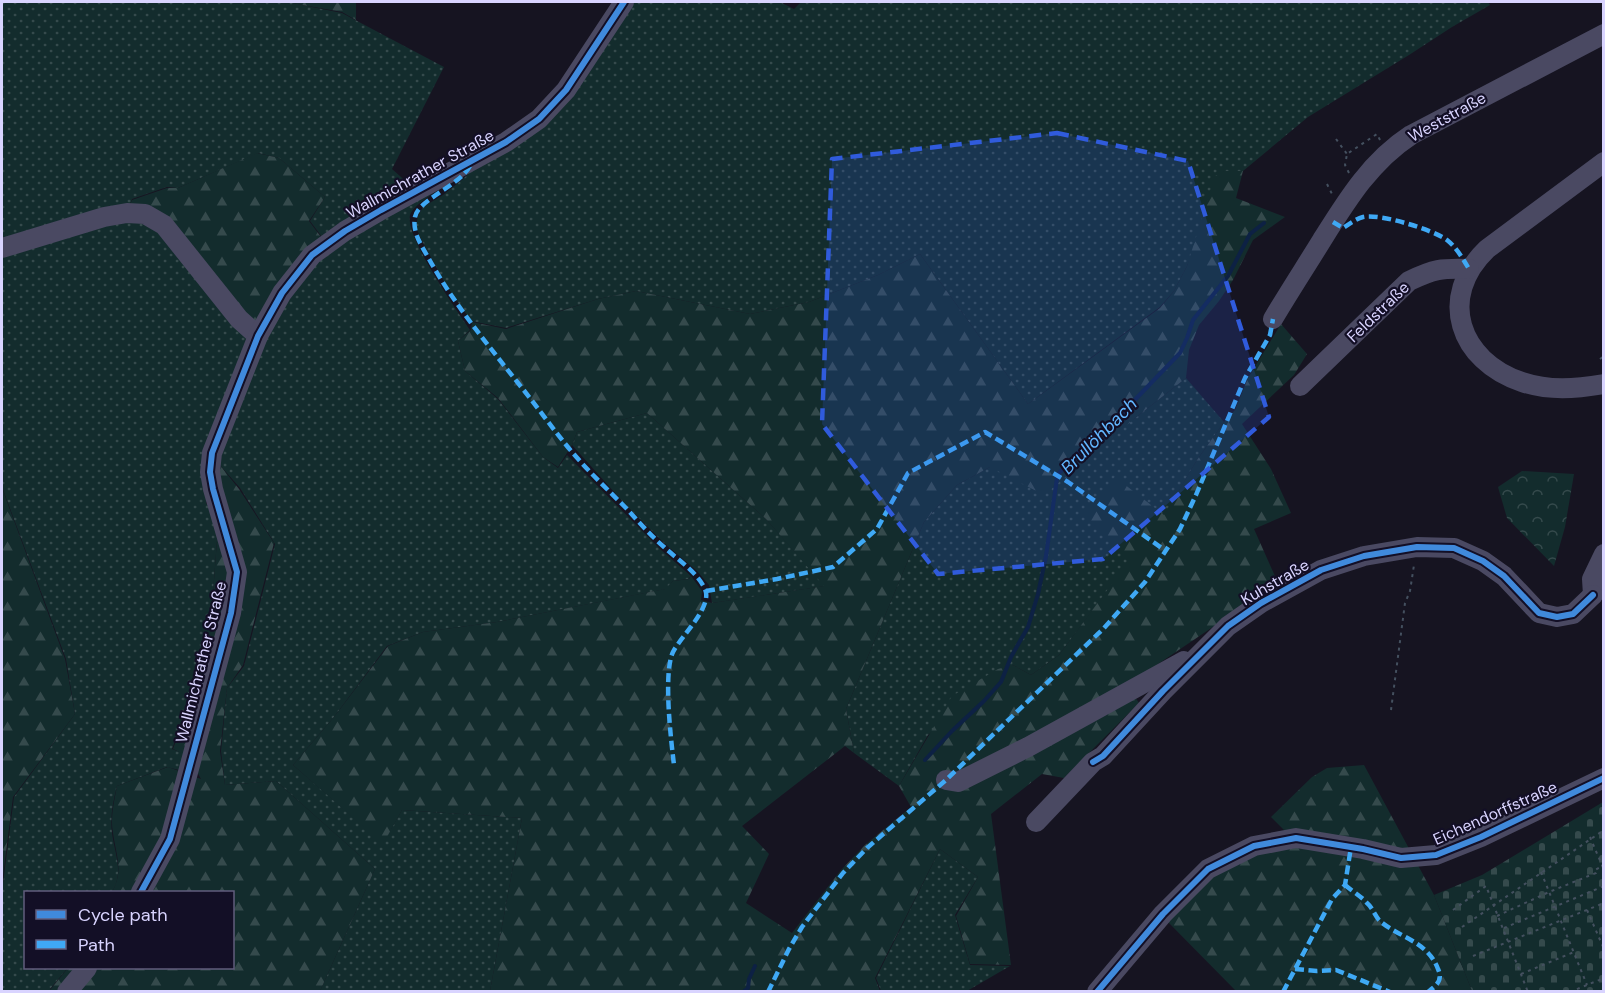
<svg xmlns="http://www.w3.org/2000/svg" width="1605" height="993" font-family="'DM Sans',sans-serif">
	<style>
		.grass { fill: url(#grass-dots) }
		.forest { fill: url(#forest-firs) }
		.cemetery { fill: url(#cemetery-stones) }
		.park { fill: url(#park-crowns) }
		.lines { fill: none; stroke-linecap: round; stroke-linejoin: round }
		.stream { stroke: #0d2144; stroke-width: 4 }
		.path { stroke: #44505f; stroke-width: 2; stroke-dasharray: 3 4.5; stroke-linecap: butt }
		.minor { stroke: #4a4962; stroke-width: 20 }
		.quiet { stroke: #3fa9f5; stroke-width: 4.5; stroke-dasharray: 9 4.5; stroke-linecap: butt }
		.cycleway-casing { stroke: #130f26; stroke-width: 10 }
		.cycleway { stroke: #408adc; stroke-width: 6 }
		.marked { fill: #305bdc; fill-opacity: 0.2; stroke: #305bdc; stroke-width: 4.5; stroke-dasharray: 12 8; stroke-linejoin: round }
		.labels { text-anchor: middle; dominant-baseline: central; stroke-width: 4.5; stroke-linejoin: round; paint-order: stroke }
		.street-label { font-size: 16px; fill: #d9d4ff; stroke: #130f26 }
		.water-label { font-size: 18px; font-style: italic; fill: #62b6ff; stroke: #130f26 }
	</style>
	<defs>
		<pattern id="grass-dots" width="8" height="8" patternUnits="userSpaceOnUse" patternTransform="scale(1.5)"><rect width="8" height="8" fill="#132c2d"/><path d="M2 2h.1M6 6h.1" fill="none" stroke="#354a4c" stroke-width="1.8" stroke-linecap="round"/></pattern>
		<pattern id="forest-firs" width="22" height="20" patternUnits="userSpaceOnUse" patternTransform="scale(1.5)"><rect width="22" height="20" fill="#132c2d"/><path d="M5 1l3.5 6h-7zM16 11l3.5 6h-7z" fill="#354a4c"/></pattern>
		<pattern id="cemetery-stones" width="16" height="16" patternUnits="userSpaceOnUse" patternTransform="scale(1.5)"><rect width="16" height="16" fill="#132c2d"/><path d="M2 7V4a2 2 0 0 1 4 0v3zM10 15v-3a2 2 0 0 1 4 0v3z" fill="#354a4c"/></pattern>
		<pattern id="park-crowns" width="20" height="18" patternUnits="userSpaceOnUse" patternTransform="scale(1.5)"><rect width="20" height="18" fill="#132c2d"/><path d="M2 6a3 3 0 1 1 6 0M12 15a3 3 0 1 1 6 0" fill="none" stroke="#354a4c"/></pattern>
	</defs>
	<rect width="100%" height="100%" fill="#161421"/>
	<!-- grass -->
	<g class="grass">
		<polygon points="2,2 291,2 297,4 342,13 444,67 392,169 410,185 322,237 310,221 325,197 279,158 258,153 178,188 167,187 132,199 129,207 2,243"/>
		<polygon points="631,2 780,2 794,9 801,2 1488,2 1490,5 1452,27 1409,55 1308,117 1243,171 1224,171 1187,266 1174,291 1160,307 1028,404 920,254 878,275 809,302 750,314 636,291 598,299 506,328 471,321 446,285 420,237 416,226 418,216 423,207 443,195 463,179 477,165 525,134"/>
		<path d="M457 178C446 186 414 203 410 215 405 237 456 309 470 330L458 341 465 371 498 399 543 457 558 468 567 455 660 549 691 576 688 579 673 581 666 589 497 622 423 632 387 646 334 717 293 765 383 843 402 810 522 818 490 991H320L375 869 276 781 225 785 221 751 227 688 244 666 275 544 240 488 219 464V453L264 339 286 298 331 248Z"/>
		<path d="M129 218 159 230 248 336 207 491 206 503 216 517 217 540 210 634 198 677 204 681 196 702H190L172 749 185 754 179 770 167 767 117 786C113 802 110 816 112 833 115 855 124 872 112 892H26V968H67L66 970 50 989 51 991 2 992V891L14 797 75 714 66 659 2 487V253Z"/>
		<polygon points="1186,378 1224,422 1197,460 1164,516 1082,514 1132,558 1059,655 1031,675 1013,665 928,735 899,786 854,753 846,709 924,522 957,485 990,467 1134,419"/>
		<polygon points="647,413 766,519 825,586 712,603 709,585 697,571 664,543 624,503 572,445 577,432"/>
		<polygon points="940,849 978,877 955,915 970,965 1010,966 967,991 881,991 876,978"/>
	</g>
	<!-- forest -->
	<g class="forest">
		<polygon points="291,2 356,2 356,20 342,12 297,4"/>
		<polygon points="257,153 279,158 325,197 309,221 321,237 261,320 251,323 167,222 129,207 132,200 167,188 178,188"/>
		<polygon points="1224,171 1243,171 1236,198 1285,217 1253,240 1233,280 1219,301 1199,325 1189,350 1186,378 1134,419 1044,495 990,467 957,485 924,522 846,709 854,753 845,746 742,826 769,854 746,903 792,933 841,870 865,845 911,807 899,786 952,696 998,669 1013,665 1031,675 1059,655 1131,558 1081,514 1115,477 1164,515 1197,460 1224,422 1235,410 1248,378 1281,324 1307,354 1294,375 1242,424 1271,469 1291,513 1254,529 1278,583 1158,664 1131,691 1139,703 1064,778 1042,774 991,814 1011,965 970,964 956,916 978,877 940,849 875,978 880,991 490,991 522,818 402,810 383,844 293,765 334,717 388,646 423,632 497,622 665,589 673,581 689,579 691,576 702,591 701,600 712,603 824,586 766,519 647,413 577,432 572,445 558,467 543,457 498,398 465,371 458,341 471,330 472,322 506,329 598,299 636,291 750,314 809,302 878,275 920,254 1028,404 1160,308 1174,291 1187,266 1215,176"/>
		<path d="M219 464 239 489 274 543 243 665 227 688 220 751 225 785 276 781 375 869 320 991 51 992 50 990 68 968H232V892H112C124 871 116 855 113 833 110 817 114 802 117 786L168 767 201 779C192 762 191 757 173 749L190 702 214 706 203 680 198 677 210 634 217 540 216 517 219 489Z"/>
		<polygon points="2,488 65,659 75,714 13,797 2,884"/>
		<polygon points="1364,765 1434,895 1472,991 1236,991 1168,922 1212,876 1259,853 1301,847 1271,817 1312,777 1327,768"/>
	</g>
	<!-- cemetery -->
	<polygon class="cemetery" points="1603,802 1603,991 1472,991 1434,895 1482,875"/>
	<!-- park -->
	<polygon class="park" points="1522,471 1574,474 1565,527 1554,566 1507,518 1498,487"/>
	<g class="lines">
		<!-- stream -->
		<g class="stream">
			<polyline points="925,760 952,731 984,701 1001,682 1011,657 1028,627 1038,594 1046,556 1057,478 1059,473 1101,430 1116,422 1126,409 1180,353 1187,338 1193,320 1228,276 1250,234 1264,223"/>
			<polyline points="743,992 748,988 749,979 755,966"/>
		</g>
		<!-- path -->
		<g class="path">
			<polyline points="1336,139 1347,154"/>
			<polyline points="1349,173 1345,165 1347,154 1377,134 1380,140"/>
			<polyline points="1327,184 1332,194"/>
			<polyline points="1600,359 1604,356"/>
			<polyline points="1391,710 1405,603 1410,591 1414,565"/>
			<polyline points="1590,837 1604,870"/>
			<polyline points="1541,872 1587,985"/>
			<polyline points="1453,910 1486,886 1528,992"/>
			<polyline points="1587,910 1604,949"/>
			<polyline points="1497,916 1549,892 1596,873 1595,870 1602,866"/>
			<polyline points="1462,927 1604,830"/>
			<polyline points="1504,928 1604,886"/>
			<polyline points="1473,956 1604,903"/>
			<polyline points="1521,974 1574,952"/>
			<polyline points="1570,992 1604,978"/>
		</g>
		<!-- minor -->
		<g class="minor">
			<path d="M1604 162 1487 249C1437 297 1459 361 1522 382 1549 391 1575 389 1604 384"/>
			<polyline points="2,248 104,217 127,213 145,214 164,225 239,319 258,336"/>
			<path d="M1273 319C1289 292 1306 266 1322 240 1347 200 1371 161 1411 135L1604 34"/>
			<path d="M1300 386 1409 281C1434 269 1441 268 1469 269"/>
			<polyline points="1593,595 1592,579 1604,554"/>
			<polyline points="946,780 958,782 1028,747 1184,661"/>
			<polyline points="1036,822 1093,762 1103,756 1163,691 1228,626 1261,603 1321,570 1364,556 1417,547 1454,548 1483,561 1504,576 1539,613 1557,617 1573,614 1593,595"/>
			<polyline points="141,892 170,839 231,613 237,572 213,489 210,472 212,453 258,336 282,293 312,255 345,231 381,210 506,142 539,119 566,90 624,2"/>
			<polyline points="67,992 87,968"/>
			<polyline points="1097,992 1163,914 1208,869 1254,846 1296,838 1363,849 1401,858 1436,855 1481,837 1604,778"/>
		</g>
		<!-- quiet -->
		<g class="quiet">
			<path d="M470 166C459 186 418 200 415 217 412 233 422 246 429 259 455 306 489 346 522 388 539 409 555 432 572 452 589 472 608 490 626 508 638 521 650 535 664 547 678 560 697 572 705 589 713 607 681 636 673 652 663 673 671 740 674 765"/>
			<path d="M1333 222 1343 228C1349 224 1356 219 1363 217 1379 213 1434 230 1447 240 1457 248 1463 259 1469 269"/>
			<polyline points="706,591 777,579 833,567 877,529 908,473 985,432 1068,482 1166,551"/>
			<path d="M1345 885C1352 891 1362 897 1367 903 1373 908 1375 917 1381 922 1401 938 1428 942 1438 969 1443 980 1437 985 1428 992"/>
			<polyline points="1295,969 1317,971 1336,970 1390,992"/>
			<polyline points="768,992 789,949 802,927 843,873 867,848 946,780 1104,628 1145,582 1180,529 1196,495 1245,378 1270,335 1273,319"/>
			<polyline points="1283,992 1332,899 1345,885 1351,847"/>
		</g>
		<!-- cycleway casing -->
		<g class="cycleway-casing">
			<g id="cycleway">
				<polyline points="1093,762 1103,756 1163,691 1228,626 1261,603 1321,570 1364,556 1417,547 1454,548 1483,561 1504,576 1539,613 1557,617 1573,614 1593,595"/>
				<polyline points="141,892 170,839 231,613 237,572 213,489 210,472 212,453 258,336 282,293 312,255 345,231 381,210 506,142 539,119 566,90 624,2"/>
				<polyline points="1097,992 1163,914 1208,869 1254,846 1296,838 1363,849 1401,858 1436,855 1481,837 1604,778"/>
			</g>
		</g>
		<!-- cycleway -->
		<use href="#cycleway" class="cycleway"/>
	</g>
	<!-- marked area -->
	<path class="marked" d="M1057 133 1188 161 1269 417 1103 559 938 574 822 424 832 159Z"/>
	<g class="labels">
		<!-- street labels -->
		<g class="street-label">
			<text transform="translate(1447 117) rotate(-29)">Weststraße</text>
			<text transform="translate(420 174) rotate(-29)">Wallmichrather Straße</text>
			<text transform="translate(1378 312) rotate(-44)">Feldstraße</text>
			<text transform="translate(1275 582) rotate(-30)">Kuhstraße</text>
			<text transform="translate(201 662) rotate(-76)">Wallmichrather Straße</text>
			<text transform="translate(1495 813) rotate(-24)">Eichendorffstraße</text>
		</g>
		<!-- water labels -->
		<g class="water-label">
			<text transform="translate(1099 436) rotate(-45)">Brullöhbach</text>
		</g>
	</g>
	<!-- border -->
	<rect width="1605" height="993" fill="none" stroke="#d9d4ff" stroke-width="6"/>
	<!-- legend -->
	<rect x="24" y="891" width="210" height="78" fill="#130f26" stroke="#625e7d" stroke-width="1.5"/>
	<rect x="36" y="910" width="30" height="9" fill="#408adc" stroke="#625e7d" stroke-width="1.5"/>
	<text x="78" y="921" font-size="18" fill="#d9d4ff">Cycle path</text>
	<rect x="36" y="940" width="30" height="9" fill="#3fa9f5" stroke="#625e7d" stroke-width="1.5"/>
	<text x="78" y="951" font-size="18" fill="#d9d4ff">Path</text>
</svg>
